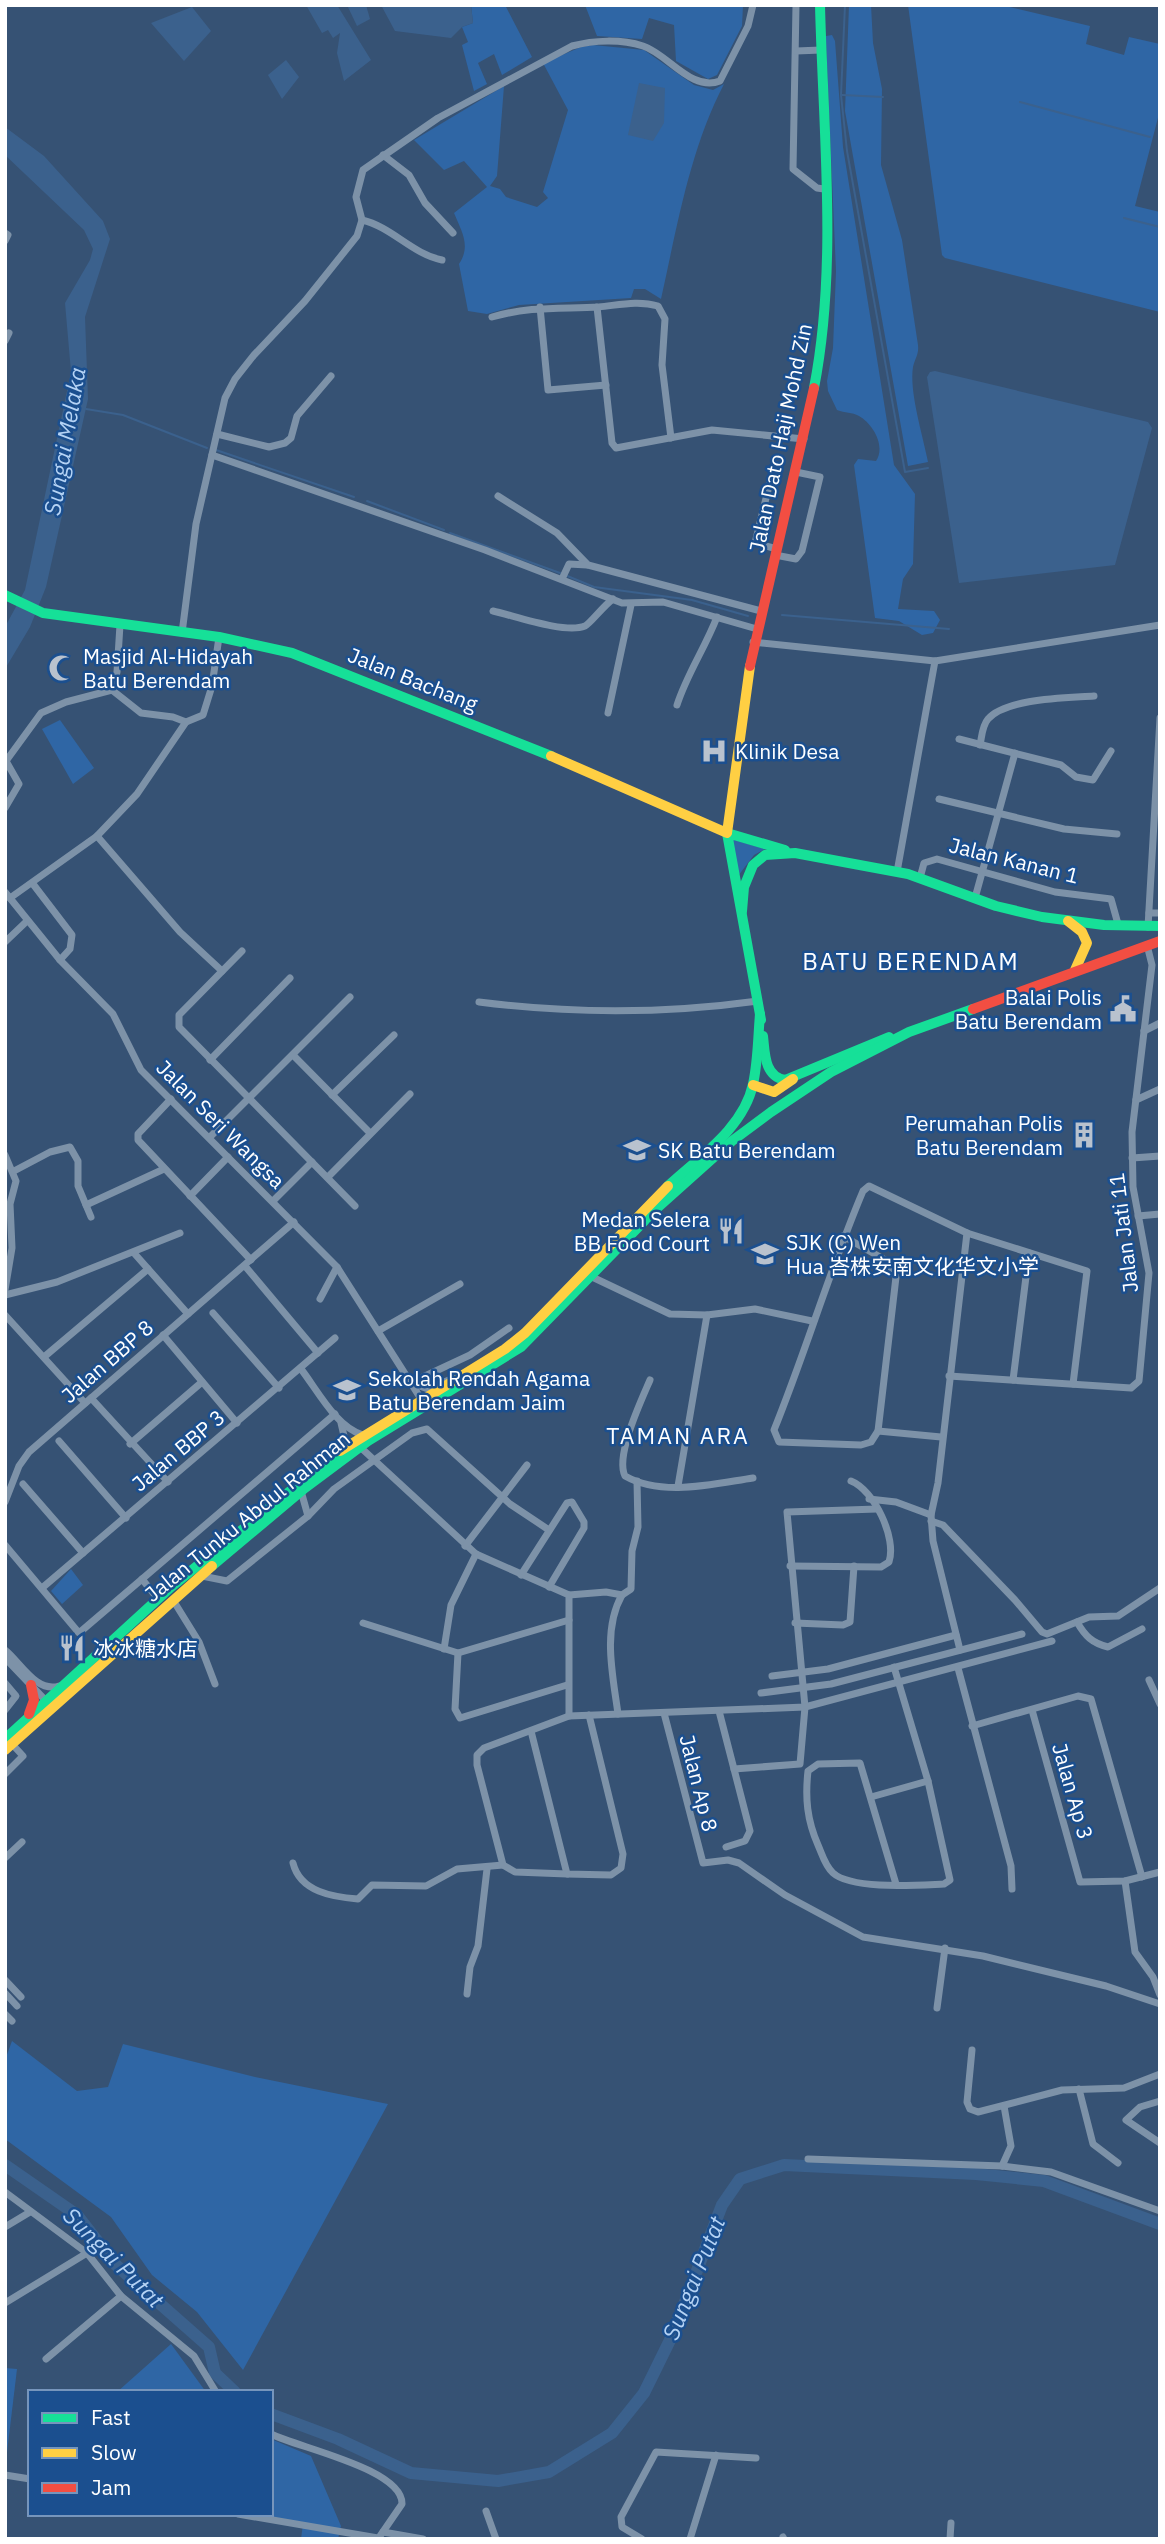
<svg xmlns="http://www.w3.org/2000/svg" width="1165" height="2544" font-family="'IBM Plex Sans','Noto Sans SC',sans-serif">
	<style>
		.green { fill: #2f66a5 }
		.water { fill: #3b618d }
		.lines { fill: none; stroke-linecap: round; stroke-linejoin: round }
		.stream { stroke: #3b618d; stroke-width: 2 }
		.river { stroke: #3b618d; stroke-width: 12 }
		.street { stroke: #7d92a8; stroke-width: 7 }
		.fast { stroke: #16e098; stroke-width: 10 }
		.slow { stroke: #ffcf43; stroke-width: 10 }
		.jam { stroke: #f24e42; stroke-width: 10 }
		.labels { text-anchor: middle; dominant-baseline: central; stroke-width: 5; stroke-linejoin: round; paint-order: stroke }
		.street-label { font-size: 21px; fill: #fff; stroke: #1b4f8f }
		.poi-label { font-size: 21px; fill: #fff; stroke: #1b4f8f; text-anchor: start }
		.water-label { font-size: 23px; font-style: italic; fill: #b5d3f5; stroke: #1b4f8f }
		.neighbourhood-label { font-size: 23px; letter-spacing: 2px; fill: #fff; stroke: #1b4f8f }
		.quarter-label { font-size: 24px; letter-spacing: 2px; fill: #fff; stroke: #1b4f8f }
	</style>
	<rect width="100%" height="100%" fill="#365274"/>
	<!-- green -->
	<g class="green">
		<polygon points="471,5 505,5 532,57 502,75 494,54 478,63 487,84 474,91 462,45 468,42 462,27 473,23"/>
		<polygon points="585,5 743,5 742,26 717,75 708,79 676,61 674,25 649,18 642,39 597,36"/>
		<path d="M849 5H871L873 43 882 89 881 165 902 240 918 345C919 355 915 358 913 367 909 392 923 436 928 462L908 466 845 111Z"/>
		<polygon points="908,5 1001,5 1090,26 1086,44 1124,55 1129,37 1160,44 1160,110 1135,206 1160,212 1160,312 945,258 942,255"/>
		<path d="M832 35 835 41 843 147 894 465 915 494 913 564 903 579 898 609 934 611 940 620 933 633 922 635 899 621 875 618 854 465 858 459 876 461C886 446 873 424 859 416 852 412 845 413 837 410L828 391 827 381 833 348 836 271 826 40V36Z"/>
		<path d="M593 45 644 50 694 85 713 90 724 84C690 149 677 227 661 299L645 289H634L631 298 519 305 487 314 468 311 459 264C471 246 462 232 454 213L487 187 464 161 444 170 414 140 504 86 497 176 490 186 500 189 506 197 537 207 548 198 543 192 568 110 543 63 581 47Z"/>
		<polygon points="60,720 94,768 73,784 42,729"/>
		<polygon points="731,839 765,849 754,855 738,876"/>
		<polygon points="71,1569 83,1585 62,1604 51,1591"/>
		<polygon points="12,2041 77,2091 108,2087 123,2044 255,2077 388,2104 243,2370 197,2312 152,2275 111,2217 5,2139 5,2060"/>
		<polygon points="171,2344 206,2392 117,2392"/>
		<polygon points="5,2368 17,2369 5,2469"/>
		<polygon points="271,2439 311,2456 341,2526 338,2539 301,2539 303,2524 231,2514 271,2514"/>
	</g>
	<!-- water -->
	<g class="water">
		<polygon points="306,5 337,5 371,60 344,81 337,53 340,33 333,38 328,30 322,33"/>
		<polygon points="347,5 366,5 370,19 357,26"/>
		<polygon points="381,5 471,5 473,23 462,27 451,38 395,31"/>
		<polygon points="192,7 211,31 184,61 151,23"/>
		<polygon points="286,60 299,77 282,99 268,75"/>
		<polygon points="639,83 665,88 664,123 653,141 628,135"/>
		<polygon points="5,127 44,156 103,221 110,239 85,317 88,399 46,587 30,627 5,669 5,627 25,590 71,372 65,303 90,260 93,249 84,230 5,155"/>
		<polygon points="935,371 1148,422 1152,428 1115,565 959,583 927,377 930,372"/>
	</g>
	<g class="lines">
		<!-- stream -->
		<g class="stream">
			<polyline points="845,5 841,95 847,151 905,472 928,468"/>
			<polyline points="842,95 883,97"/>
			<polyline points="1020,102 1150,137"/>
			<polyline points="1124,218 1160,227"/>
			<polyline points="86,409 123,415 207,448"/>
			<polyline points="216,450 354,497"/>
			<polyline points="367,501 444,530"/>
			<polyline points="450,533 560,573"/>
			<polyline points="565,575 594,587 692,600 748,616"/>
			<polyline points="782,615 949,629"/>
		</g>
		<!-- river -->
		<g class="river">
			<polyline points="5,2165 77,2215 116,2265 209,2347 215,2373 235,2392"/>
			<polyline points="271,2414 338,2439 411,2473 498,2481 549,2472 612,2433 644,2393 672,2336 722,2205 740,2179 784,2165 976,2174 1044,2181 1160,2224"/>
		</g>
		<!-- street -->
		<g class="street">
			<polyline points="796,5 793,169 817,188 824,189"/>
			<polyline points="796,51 821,50"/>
			<polyline points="383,155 409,175 425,203 453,233"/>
			<path d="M362 220C392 227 412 254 442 260"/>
			<polyline points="5,233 8,235 5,241"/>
			<polyline points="540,307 548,390 606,385"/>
			<polyline points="597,307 612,443 616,448 712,430 804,439"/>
			<path d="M492 317C530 306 560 309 599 307 619 305 638 300 658 306L665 319 662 365 671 438"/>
			<polyline points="5,341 9,333"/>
			<polyline points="217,434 269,447 285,443 291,438 297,416 331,376"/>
			<polyline points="212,455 485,550 622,603 663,602 757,629"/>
			<polyline points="772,474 755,543 777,549"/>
			<polyline points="498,496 557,533 588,565 761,611"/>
			<polyline points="775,555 796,559 802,551 820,477 796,472"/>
			<polyline points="562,579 569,564 587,565"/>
			<path d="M493 611C515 616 565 634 585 626 590 624 604 605 613 599"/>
			<path d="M182 633 196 524 225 398 235 379 254 355 305 301 357 236 362 220 356 197 363 170 438 118 572 46C594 40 621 39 643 46 668 54 691 92 720 81L748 26 753 5"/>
			<polyline points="753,642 935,661 1160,625"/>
			<polyline points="112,690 141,713 173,717 186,722"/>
			<path d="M677 705C687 674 705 648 717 617"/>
			<polyline points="608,713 631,605"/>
			<polyline points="959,739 1061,765 1076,777 1093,780 1111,751"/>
			<path d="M980 745C982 736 982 726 988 719 1006 698 1068 698 1094 696"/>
			<polyline points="939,799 1064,829 1117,834"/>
			<polyline points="5,808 19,784 6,761 41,713 66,702 112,690 117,672 120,625"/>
			<polyline points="97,836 180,932 222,971"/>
			<polyline points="897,872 935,661"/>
			<polyline points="920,878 924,863 937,859 1055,892 1111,899 1118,924"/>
			<polyline points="33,884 72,935 70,949 60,960"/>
			<polyline points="5,892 60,960 113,1014 141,1070 337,1267 423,1402"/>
			<polyline points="10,898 97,836 137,794 186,722 203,715 212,686 219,637"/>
			<polyline points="975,898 1015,753"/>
			<polyline points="1149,913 1160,913"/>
			<polyline points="1148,927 1160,718"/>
			<polyline points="5,942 27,921"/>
			<polyline points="242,951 179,1015 179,1027 355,1206"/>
			<path d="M479 1002C573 1014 664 1014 758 1001"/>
			<polyline points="1144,1031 1160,1023"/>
			<polyline points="293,1055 370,1133"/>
			<polyline points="210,1060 290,978"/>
			<polyline points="332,1095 394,1035"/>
			<polyline points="171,1099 138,1134 138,1140 251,1260"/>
			<polyline points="1136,1100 1160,1089"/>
			<polyline points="210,1137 350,997"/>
			<polyline points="5,1155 16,1181 10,1204 12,1248 5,1290"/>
			<polyline points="1132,1158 1160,1156"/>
			<polyline points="14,1171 50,1152 70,1147 78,1161 78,1186 91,1217"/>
			<polyline points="328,1177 410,1094"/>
			<polyline points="190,1196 228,1157"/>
			<polyline points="274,1200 312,1162"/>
			<polyline points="86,1205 164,1169"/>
			<polyline points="1138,1216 1160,1214"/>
			<path d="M843 1236 887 1261 896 1277 878 1431 871 1442 861 1445 779 1442 774 1430C806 1351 830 1269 863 1191L869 1186 967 1233 1087 1271 1073 1384"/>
			<polyline points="134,1253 188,1314"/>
			<polyline points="245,1266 318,1353"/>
			<polyline points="590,1276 670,1314 707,1315 755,1309 812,1321"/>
			<polyline points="5,1295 57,1282 180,1233"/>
			<polyline points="320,1299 337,1267"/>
			<polyline points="213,1313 279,1388"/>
			<polyline points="5,1315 85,1403"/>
			<polyline points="378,1331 460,1284"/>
			<polyline points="163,1335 237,1423"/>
			<polyline points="44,1357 148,1269"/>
			<path d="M301 1369C318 1391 336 1427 363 1435"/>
			<polyline points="949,1376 1131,1388 1139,1381 1149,1273 1133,1187 1132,1132 1152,965 1147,945"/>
			<path d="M650 1380C641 1401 615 1456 625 1476 662 1497 713 1484 753 1478"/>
			<polyline points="1013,1380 1029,1253"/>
			<polyline points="410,1383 470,1355 509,1328"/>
			<polyline points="411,1383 428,1389 449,1380"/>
			<polyline points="91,1398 168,1482"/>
			<polyline points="878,1431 941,1437"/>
			<polyline points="59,1441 126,1518"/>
			<polyline points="130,1444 202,1382"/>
			<polyline points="359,1446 476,1554 569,1595 569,1716"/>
			<polyline points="337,1450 344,1436 341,1423"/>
			<polyline points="23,1484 83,1553"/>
			<polyline points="678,1486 707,1315"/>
			<polyline points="869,1499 896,1502 931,1515"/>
			<polyline points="5,1502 19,1466 29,1452 294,1222"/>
			<polyline points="308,1516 334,1489 412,1433 427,1429 510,1504 549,1530"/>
			<polyline points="931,1521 943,1525 1015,1600 1042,1632 1047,1634 1089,1617 1118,1616 1160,1588"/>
			<polyline points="5,1545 79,1633 335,1414"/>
			<polyline points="465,1546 527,1465"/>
			<path d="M790 1566 881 1567 889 1562C897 1538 874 1490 851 1481"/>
			<polyline points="521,1575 567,1503 572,1502 584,1522 584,1528 549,1587"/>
			<polyline points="202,1576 227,1581 308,1516 301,1491"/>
			<polyline points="142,1579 158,1599"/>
			<polyline points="42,1588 335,1338"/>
			<polyline points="569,1595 606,1592 622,1595 631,1589 632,1551 638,1527 637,1481"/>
			<polyline points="173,1600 199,1642 215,1684"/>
			<path d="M1077 1622C1085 1636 1092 1643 1108 1647L1142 1629"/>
			<polyline points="363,1623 458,1653 569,1620"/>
			<polyline points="795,1623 843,1625 850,1622 854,1566"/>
			<polyline points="444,1649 451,1605 476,1554"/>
			<path d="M5 1650C21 1663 36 1693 59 1686"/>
			<polyline points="960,1650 933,1541 931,1515 938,1483 967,1233"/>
			<polyline points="458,1653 455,1709 460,1718 567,1685"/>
			<polyline points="5,1658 48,1703"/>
			<path d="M894 1667 928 1781 950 1880 944 1884C918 1885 852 1890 833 1873 825 1866 822 1854 818 1845 807 1820 805 1798 808 1771L818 1764 860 1763 896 1884"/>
			<polyline points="958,1668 1011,1866 1012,1889"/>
			<polyline points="772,1676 828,1669 956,1635"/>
			<polyline points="1149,1680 1160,1704"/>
			<polyline points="5,1683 16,1696 5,1710"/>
			<polyline points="761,1693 831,1684 1022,1634"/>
			<polyline points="1032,1710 1080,1882 1125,1881 1160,1872"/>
			<polyline points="719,1711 750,1831 745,1841 726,1847"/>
			<polyline points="664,1713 703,1863 728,1860 739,1863 785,1895 863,1937 983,1956 1106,1986 1160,2004"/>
			<path d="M618 1714C613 1676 602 1630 622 1595"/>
			<polyline points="972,1726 1078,1696 1091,1699 1142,1877"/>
			<polyline points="531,1731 567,1874 611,1875 621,1868 623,1854 589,1715"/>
			<polyline points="734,1769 800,1764 805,1707 787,1512 877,1509"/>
			<polyline points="5,1774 23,1756 12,1744"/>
			<polyline points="871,1797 928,1781"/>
			<polyline points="5,1858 22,1842"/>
			<path d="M293 1863C300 1892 333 1897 358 1899L372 1885 426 1886 457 1869 503 1865"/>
			<polyline points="567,1874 515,1872 503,1865 477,1765 477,1755 484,1748 569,1716 805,1707 1052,1641"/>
			<polyline points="1125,1881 1135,1952 1153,1977 1160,1995"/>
			<polyline points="5,1980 21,1997"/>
			<polyline points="5,1993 17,2006"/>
			<polyline points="467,1994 470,1967 478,1946 487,1869"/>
			<polyline points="937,2008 945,1948"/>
			<polyline points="5,2014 12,2021"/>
			<polyline points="972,2050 967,2102 970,2109 978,2112 1062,2090 1124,2088 1160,2074"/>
			<polyline points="1079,2089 1093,2144 1118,2163"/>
			<polyline points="1160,2101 1140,2107 1126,2120 1160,2143"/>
			<polyline points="808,2159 1002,2166 1051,2172 1160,2211"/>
			<polyline points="1002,2166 1011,2146 1004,2106"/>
			<polyline points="5,2192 87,2253 121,2296 194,2356 216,2392"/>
			<polyline points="5,2227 30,2212"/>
			<polyline points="5,2303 87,2253"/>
			<polyline points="46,2359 121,2296"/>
			<path d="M271 2434C299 2448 403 2469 402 2504L378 2539"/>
			<polyline points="5,2475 30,2479"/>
			<polyline points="486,2511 496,2539"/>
			<polyline points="238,2514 378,2538"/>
			<polyline points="383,2532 423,2539"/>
			<polyline points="783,2537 784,2539"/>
			<polyline points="642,2539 622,2527 621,2517 656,2452 756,2458"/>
			<polyline points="690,2539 716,2455"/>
			<polyline points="950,2539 951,2523"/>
		</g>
		<!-- fast -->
		<g class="fast">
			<path d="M814 388C838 265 823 131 820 5"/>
			<polyline points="5,595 43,613 219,637 292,653 551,756"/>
			<polyline points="742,911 744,887 753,865 765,855 795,853 908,874 996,906 1042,917 1104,925 1160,926"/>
			<polyline points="761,1020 727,833 785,850"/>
			<path d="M763 1036C765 1053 764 1076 785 1080L889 1037"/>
			<path d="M668 1186C698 1158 744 1128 753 1084 758 1062 758 1037 760 1014"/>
			<polyline points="212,1566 305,1488 368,1441 521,1347 656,1209 732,1141 771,1112 831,1072 909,1032 973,1009"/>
			<polyline points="5,1739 171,1587 340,1451"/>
		</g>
		<!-- slow -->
		<g class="slow">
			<polyline points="551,756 727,833 750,666"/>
			<polyline points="1068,921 1082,932 1087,943 1075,970"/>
			<polyline points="753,1085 774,1092 793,1079"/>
			<polyline points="340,1451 505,1349 525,1333 668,1186"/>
			<polyline points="5,1750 212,1566"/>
		</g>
		<!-- jam -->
		<g class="jam">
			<polyline points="750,666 814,388"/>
			<polyline points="973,1009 1160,941"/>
			<polyline points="29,1714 34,1700 31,1685"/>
		</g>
	</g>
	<!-- icons -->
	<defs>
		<g id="mosque-bare" transform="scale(2.1)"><path d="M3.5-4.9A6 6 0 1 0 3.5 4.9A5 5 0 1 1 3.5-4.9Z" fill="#b9c2ce" stroke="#1b4f8f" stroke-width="2.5" paint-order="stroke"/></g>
		<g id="hospital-bare" transform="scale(2.1)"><path d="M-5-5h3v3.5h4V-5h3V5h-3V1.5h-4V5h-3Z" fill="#b9c2ce" stroke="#1b4f8f" stroke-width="2.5" paint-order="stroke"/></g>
		<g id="civic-bare" transform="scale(2.1)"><path d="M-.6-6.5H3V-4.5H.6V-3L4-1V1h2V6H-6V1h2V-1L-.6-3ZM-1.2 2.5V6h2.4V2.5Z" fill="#b9c2ce" stroke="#1b4f8f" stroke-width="2.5" paint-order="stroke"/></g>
		<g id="building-bare" transform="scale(2.1)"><path d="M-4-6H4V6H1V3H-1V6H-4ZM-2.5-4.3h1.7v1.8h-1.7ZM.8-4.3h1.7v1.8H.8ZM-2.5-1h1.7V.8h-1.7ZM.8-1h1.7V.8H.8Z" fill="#b9c2ce" stroke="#1b4f8f" stroke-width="2.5" paint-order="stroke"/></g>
		<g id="school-bare" transform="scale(2.1)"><path d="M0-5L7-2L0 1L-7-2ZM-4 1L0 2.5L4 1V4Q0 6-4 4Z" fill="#b9c2ce" stroke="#1b4f8f" stroke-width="2.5" paint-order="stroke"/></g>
		<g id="restaurant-bare" transform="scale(2.1)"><path d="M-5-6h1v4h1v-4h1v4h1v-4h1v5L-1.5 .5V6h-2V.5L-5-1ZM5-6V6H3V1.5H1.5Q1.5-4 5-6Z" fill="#b9c2ce" stroke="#1b4f8f" stroke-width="2.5" paint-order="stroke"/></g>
	</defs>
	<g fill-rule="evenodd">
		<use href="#mosque-bare" x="62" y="668"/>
		<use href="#hospital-bare" x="714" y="751"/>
		<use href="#civic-bare" x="1123" y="1009"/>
		<use href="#building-bare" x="1084" y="1135"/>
		<use href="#school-bare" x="637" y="1150"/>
		<use href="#restaurant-bare" x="731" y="1231"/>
		<use href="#school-bare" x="765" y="1254"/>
		<use href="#school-bare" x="347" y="1390"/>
		<use href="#restaurant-bare" x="72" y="1648"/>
	</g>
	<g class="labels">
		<!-- street labels -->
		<g class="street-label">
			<text transform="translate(780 438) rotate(-78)">Jalan Dato Haji Mohd Zin</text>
			<text transform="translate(413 679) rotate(22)">Jalan Bachang</text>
			<text transform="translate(1014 860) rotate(14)">Jalan Kanan 1</text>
			<text transform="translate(221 1124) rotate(45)">Jalan Seri Wangsa</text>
			<text transform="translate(1123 1233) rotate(-97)">Jalan Jati 11</text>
			<text transform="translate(107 1361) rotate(-41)">Jalan BBP 8</text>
			<text transform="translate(178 1450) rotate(-40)">Jalan BBP 3</text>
			<text transform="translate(247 1516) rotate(-39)">Jalan Tunku Abdul Rahman</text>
			<text transform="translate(699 1783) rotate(76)">Jalan Ap 8</text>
			<text transform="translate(1073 1791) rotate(74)">Jalan Ap 3</text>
		</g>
		<!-- poi labels -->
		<g class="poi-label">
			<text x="83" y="656">Masjid Al-Hidayah<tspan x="83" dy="24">Batu Berendam</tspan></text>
			<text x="735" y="751">Klinik Desa</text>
			<text x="1102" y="997" text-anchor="end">Balai Polis<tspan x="1102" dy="24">Batu Berendam</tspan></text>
			<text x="1063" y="1123" text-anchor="end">Perumahan Polis<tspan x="1063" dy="24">Batu Berendam</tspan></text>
			<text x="658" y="1150">SK Batu Berendam</text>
			<text x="710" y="1219" text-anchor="end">Medan Selera<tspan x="710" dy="24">BB Food Court</tspan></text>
			<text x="786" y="1242">SJK (C) Wen<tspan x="786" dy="24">Hua 峇株安南文化华文小学</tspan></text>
			<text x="368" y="1378">Sekolah Rendah Agama<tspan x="368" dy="24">Batu Berendam Jaim</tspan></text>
			<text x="93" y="1648">冰冰糖水店</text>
		</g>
		<!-- water labels -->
		<g class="water-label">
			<text transform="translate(64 441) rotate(-80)">Sungai Melaka</text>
			<text transform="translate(114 2257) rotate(45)">Sungai Putat</text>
			<text transform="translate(693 2278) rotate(-68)">Sungai Putat</text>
		</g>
		<!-- neighbourhood labels -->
		<g class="neighbourhood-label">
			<text x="678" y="1435">TAMAN ARA</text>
		</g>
		<!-- quarter labels -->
		<g class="quarter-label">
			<text x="911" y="961">BATU BERENDAM</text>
		</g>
	</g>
	<!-- border -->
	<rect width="1165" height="2544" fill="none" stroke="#ffffff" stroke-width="14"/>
	<!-- legend -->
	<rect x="28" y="2390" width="245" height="126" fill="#1b4f8f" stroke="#7695bc" stroke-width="2"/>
	<rect x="42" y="2413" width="35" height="10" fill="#16e098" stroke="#7695bc" stroke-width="2"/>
	<text x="91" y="2425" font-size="21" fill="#ffffff">Fast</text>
	<rect x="42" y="2448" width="35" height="10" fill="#ffcf43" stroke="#7695bc" stroke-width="2"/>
	<text x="91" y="2460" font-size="21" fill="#ffffff">Slow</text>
	<rect x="42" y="2483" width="35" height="10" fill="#f24e42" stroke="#7695bc" stroke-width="2"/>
	<text x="91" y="2495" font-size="21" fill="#ffffff">Jam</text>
</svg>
